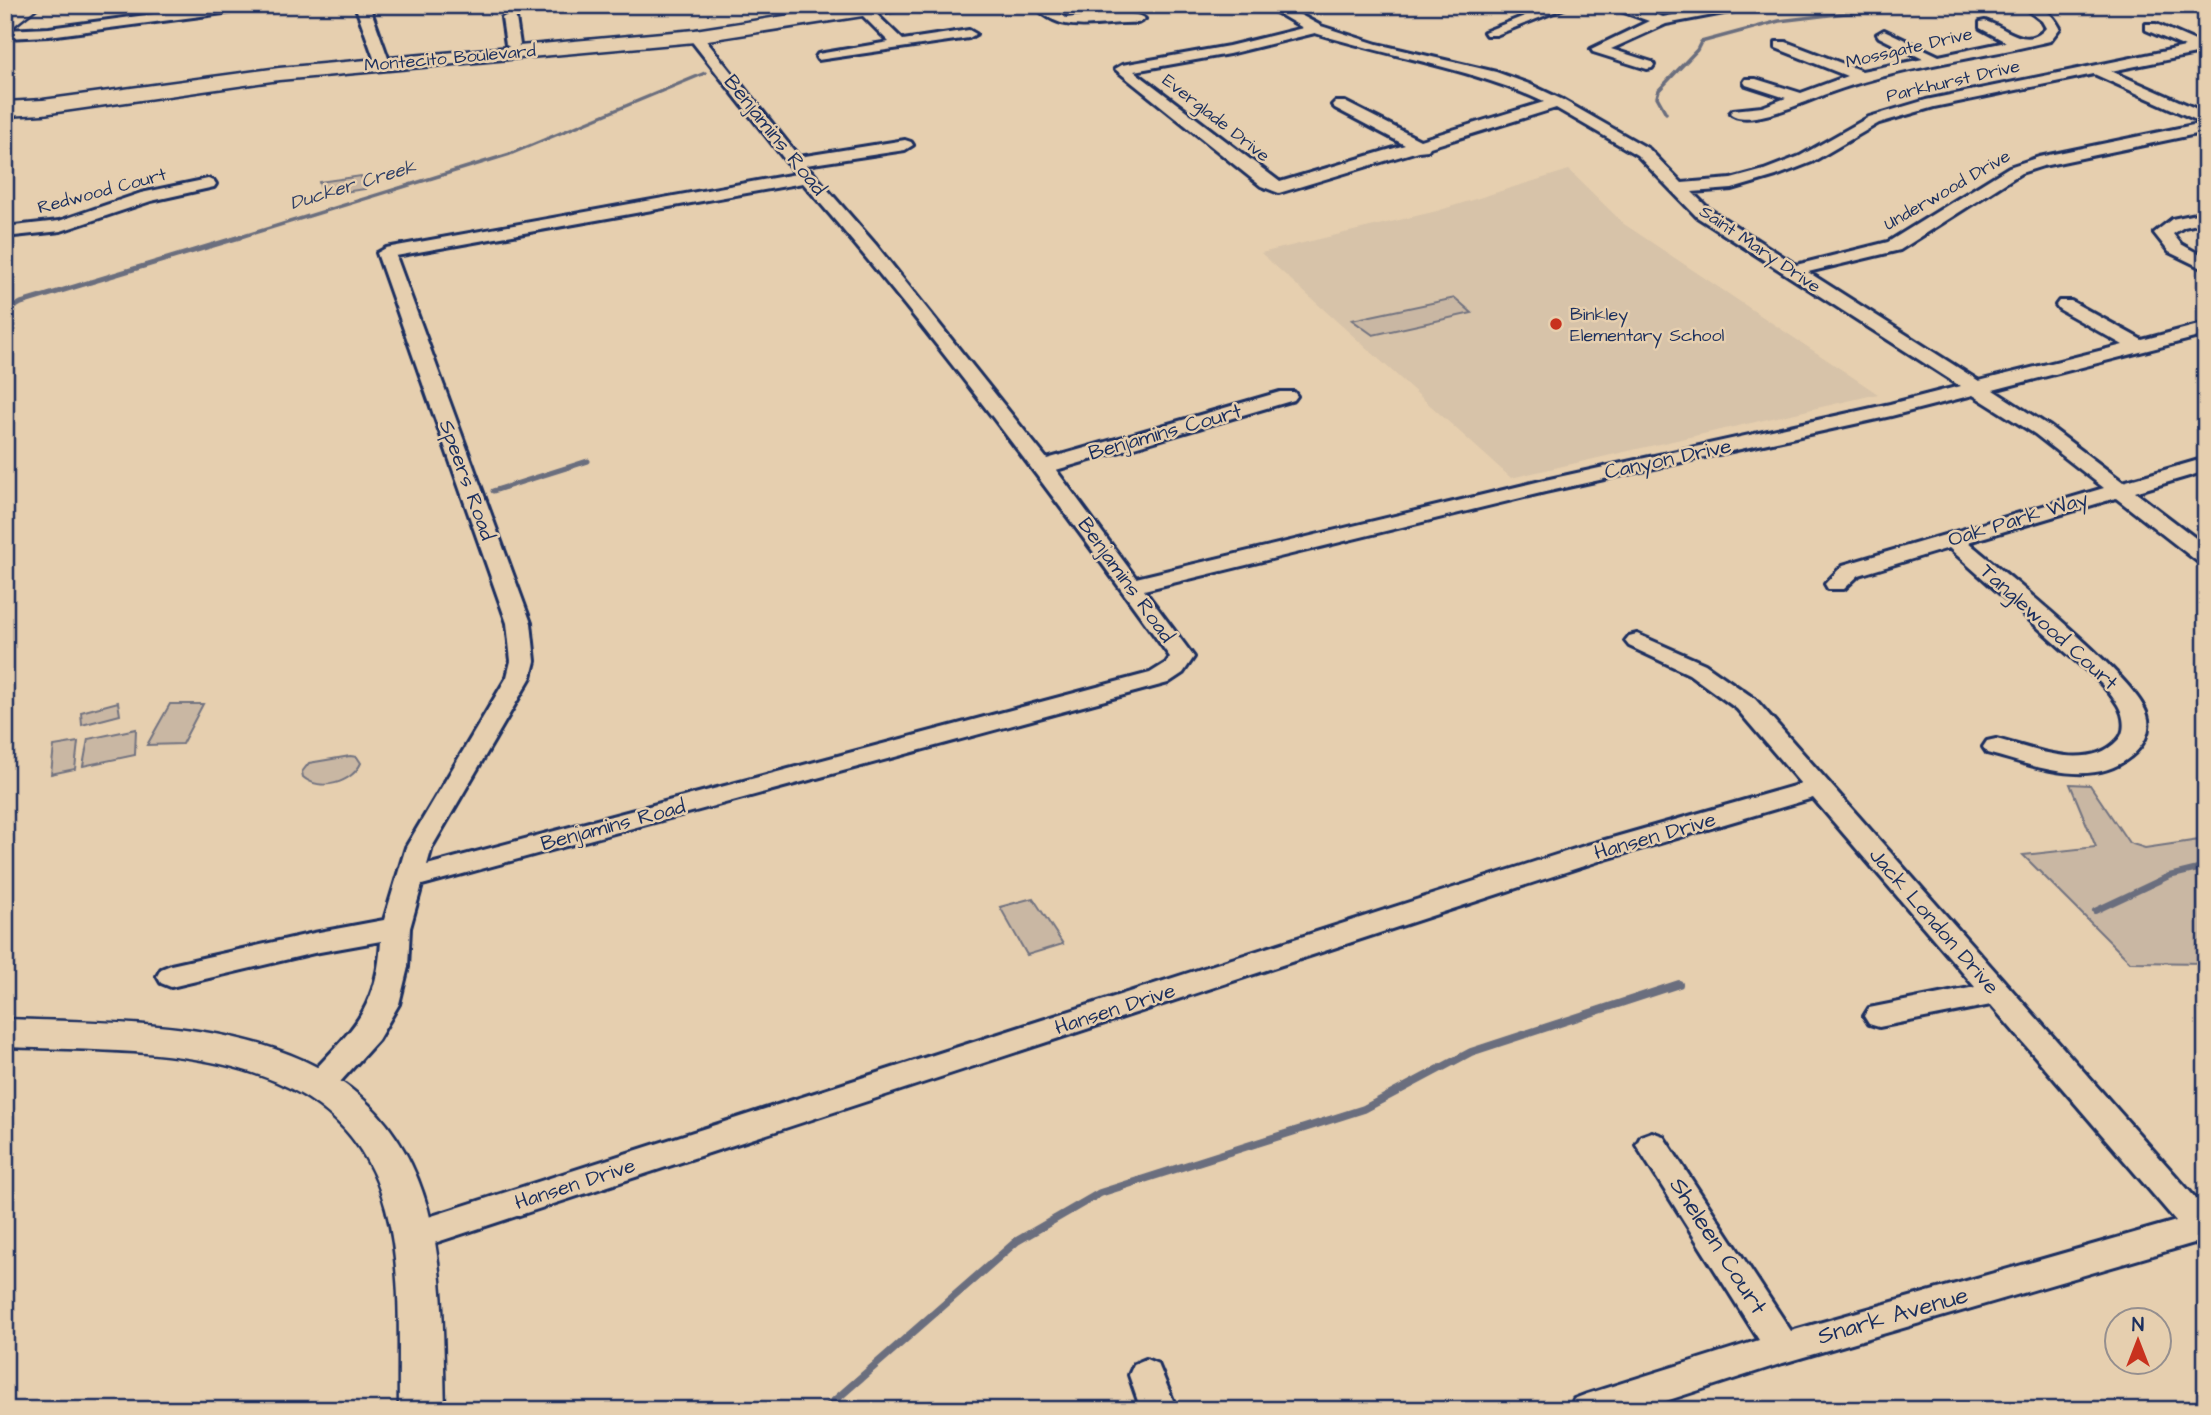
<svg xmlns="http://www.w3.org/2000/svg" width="2211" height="1415" font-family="'Architects Daughter',sans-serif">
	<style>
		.built { fill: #d7c3a9 }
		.green { fill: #c9b7a3; stroke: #727380; stroke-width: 2 }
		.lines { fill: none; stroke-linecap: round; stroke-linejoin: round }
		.stream-far3 { stroke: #6b6e7e; stroke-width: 3.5 }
		.stream-far2 { stroke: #6b6e7e; stroke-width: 5 }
		.stream-far1 { stroke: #6b6e7e; stroke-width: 6 }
		.stream { stroke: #6b6e7e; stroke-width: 8 }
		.minor-casing { stroke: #1b2f5e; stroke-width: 6 }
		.tertiary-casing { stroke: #1b2f5e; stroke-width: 5 }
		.secondary-casing { stroke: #1b2f5e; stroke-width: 5 }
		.minor { fill: #e6cfaf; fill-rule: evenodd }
		.tertiary { fill: #e6cfaf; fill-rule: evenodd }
		.secondary { fill: #e6cfaf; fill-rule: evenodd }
		.poi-dot { fill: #c8321e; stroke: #e6cfaf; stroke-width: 2.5 }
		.labels { text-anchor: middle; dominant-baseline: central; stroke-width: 5; stroke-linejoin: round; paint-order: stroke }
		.far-street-label { font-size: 18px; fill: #1b2f5e; stroke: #e6cfaf }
		.far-poi-label { font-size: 18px; fill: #1b2f5e; stroke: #e6cfaf; text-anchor: start }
		.far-water-label { font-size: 19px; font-style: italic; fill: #2f3f66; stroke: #e6cfaf }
		.street-label { font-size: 21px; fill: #1b2f5e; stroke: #e6cfaf }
		.near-street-label { font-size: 24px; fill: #1b2f5e; stroke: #e6cfaf }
	</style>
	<rect width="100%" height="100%" fill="#e6cfaf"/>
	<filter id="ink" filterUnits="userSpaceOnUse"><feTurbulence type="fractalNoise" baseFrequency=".0143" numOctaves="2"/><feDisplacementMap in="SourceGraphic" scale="14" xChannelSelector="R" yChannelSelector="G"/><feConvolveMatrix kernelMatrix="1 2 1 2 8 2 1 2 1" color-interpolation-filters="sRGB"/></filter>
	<g filter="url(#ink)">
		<!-- built -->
		<polygon class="built" points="1569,170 1624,224 1878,394 1511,478 1261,253 1437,211"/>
		<!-- green -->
		<g class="green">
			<polygon points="361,176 365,189 323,195 319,182"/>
			<polygon points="1455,298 1472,313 1373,335 1352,320"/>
			<polygon points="118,702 120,715 82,725 81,712"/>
			<polygon points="170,704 203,704 182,744 147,745"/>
			<polygon points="136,729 135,755 83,766 88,739"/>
			<polygon points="78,742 75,769 51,774 54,746"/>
			<path d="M350 756 357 757 361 763C352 783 320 792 303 777L302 772 309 763Z"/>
			<polygon points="2070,784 2090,785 2129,843 2145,848 2206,839 2206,963 2130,962 2023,855 2096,847"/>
			<polygon points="1033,898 1063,944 1027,955 1000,907"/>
		</g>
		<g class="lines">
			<!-- stream-far3 -->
			<g class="stream-far3">
				<polyline points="1932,5 1967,5"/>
				<polyline points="1666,113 1657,97 1659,90 1697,50 1701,42 1779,21 1913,5"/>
				<polyline points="234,239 510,154 705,73"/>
			</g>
			<!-- stream-far2 -->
			<g class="stream-far2">
				<polyline points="5,312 21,303 240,237"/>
				<polyline points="493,491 588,461"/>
			</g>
			<!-- stream-far1 -->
			<polyline class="stream-far1" points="2095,911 2169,876 2206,867"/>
			<!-- stream -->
			<polyline class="stream" points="824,1410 1017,1241 1100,1193 1364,1109 1471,1052 1679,984"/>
			<!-- minor casing -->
			<g class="minor-casing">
				<g id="minor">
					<polygon points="221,5 261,5 254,9 49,36 5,38 5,30 49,28"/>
					<polygon points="355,5 369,5 388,58 385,68 375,68 373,65 374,58"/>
					<polygon points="852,5 867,5 903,40 969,30 976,34 969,38 818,60 816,57 818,54 889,42"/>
					<path d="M1034 5H1049L1066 18C1085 16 1132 8 1145 19L1138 23C1099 21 1063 38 1034 5Z"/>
					<path d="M1264 5H1282L1321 26 1377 44 1496 72 1529 84 1563 100 1649 149 1682 183 1731 179 1764 170 1800 156 1869 117 1926 100 2185 47 2146 30V24H2156L2202 44 2206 43V52L2111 71 2206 113V132L2043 166 2021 173 1900 250 1808 272 1979 381 2123 345 2059 309 2056 305 2059 301H2071L2142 340 2206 323V335L1993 390 2049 426 2123 482 2206 458V471L2135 492 2206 546V564L2198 562 2116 498 1968 542C2003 572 2138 679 2147 715 2152 731 2143 747 2130 757 2090 790 2031 764 1987 753L1983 747 1987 741 1996 739C2032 748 2088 773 2118 740 2127 731 2124 715 2118 705 2105 683 2080 665 2061 648 2024 615 1986 581 1949 548L1859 575 1844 589H1828L1825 584 1843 565 2104 488 2035 434 1973 395 1891 416 1545 492 1144 590 1194 657 1183 673 1168 683 422 885 410 928 408 967 399 1004 378 1040 331 1092 320 1096 309 1092 305 1084 309 1076C354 1028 377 1009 381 941L314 953 171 987 161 983 157 976 161 969 171 965 314 933 384 920 406 847 507 677 511 661 507 623 377 253 386 248 796 174 690 39V33H700L799 157 905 140 911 142 913 145 905 150 806 165 876 245 1047 459 1280 392H1294L1297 396 1294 400 1056 470 1136 578 1545 480 1890 404 1960 386 1697 217 1637 155 1556 108 1430 147 1428 150 1418 151 1279 193 1261 186 1115 69 1122 65 1229 46 1303 28ZM1315 33C1391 57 1472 68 1544 102L1420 140 1345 102H1335L1332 105 1335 108 1405 145 1280 182 1134 71 1229 54ZM2094 74 2203 123 2039 157 2009 167 1888 242 1796 265 1709 209 1692 192 1732 189 1776 176 1812 162 1879 123 1934 107ZM803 183C934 334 1053 495 1170 657L1166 663 1150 673 427 865 432 847 531 677 535 661 531 623 396 256Z"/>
					<polygon points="1552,5 1572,5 1496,35 1486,35 1484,32"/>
					<polygon points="1604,5 1626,5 1663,17 1722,5 1752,5 1745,9 1666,24 1611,49 1652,62 1654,65 1652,68 1647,69 1593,52 1591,49 1649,21"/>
					<path d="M2021 5C2040 5 2051 11 2060 28L2050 41C1976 59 1899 67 1826 94 1807 101 1746 129 1730 113L1733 110 1762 107 1786 98 1746 85 1744 82 1746 79H1756L1801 93 1847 76 1776 48V42H1786L1862 71 1923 59 1879 37 1877 34 1884 30 1939 56 2006 42 1980 28V22L1985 21C2006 27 2027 51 2046 28L2042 21Z"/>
					<polygon points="509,14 516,18 520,45 513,49 506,45 502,18"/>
					<polygon points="208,179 214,181 216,184 214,187 151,201 61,231 5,237 5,227 59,221 141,193"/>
					<polygon points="2206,212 2206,222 2184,227 2173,234 2181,244 2206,258 2206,270 2169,252 2154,233 2172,219"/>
					<polygon points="1637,634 1705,664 1755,699 2206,1210 2206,1247 2194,1243 1783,1363 1638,1410 1569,1410 1574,1399 1587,1394 1759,1340 1636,1145 1641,1136 1652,1132 1663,1136 1791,1331 2176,1221 1991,1005 1879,1027 1869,1024 1864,1016 1869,1008 1975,987 1813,798 1602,860 413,1250 401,1246 397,1236 401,1226 413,1222 1584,846 1801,784 1737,709 1689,674 1629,646 1625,641 1629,636"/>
					<polygon points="1146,1359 1158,1364 1177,1410 1141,1410 1129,1375 1134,1364"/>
				</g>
			</g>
			<!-- tertiary casing -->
			<g class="tertiary-casing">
				<g id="tertiary">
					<polygon points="19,5 40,5 11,28 5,29 5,15"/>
					<path d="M5 1019C167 1025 375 1015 428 1209 445 1274 443 1343 445 1410H399C398 1343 403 1274 386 1209 343 1039 143 1053 5 1047Z"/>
				</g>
			</g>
			<!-- secondary casing -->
			<g class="secondary-casing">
				<polygon id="secondary" points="856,5 905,5 895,11 695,42 279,80 43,114 5,116 5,102 43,100 279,68 695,30"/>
			</g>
			<!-- minor -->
			<use href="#minor" class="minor"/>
			<!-- tertiary -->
			<use href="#tertiary" class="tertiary"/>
			<!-- secondary -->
			<use href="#secondary" class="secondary"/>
		</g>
	</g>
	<!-- markers -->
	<circle class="poi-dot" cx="1556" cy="324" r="7"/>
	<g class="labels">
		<!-- far-street labels -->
		<g class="far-street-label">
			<text transform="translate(1909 48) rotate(-13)">Mossgate Drive</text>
			<text transform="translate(450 58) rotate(-5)">Montecito Boulevard</text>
			<text transform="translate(1953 81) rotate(-13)">Parkhurst Drive</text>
			<text transform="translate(1216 118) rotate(38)">Everglade Drive</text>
			<text transform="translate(1947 190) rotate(-30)">Underwood Drive</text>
			<text transform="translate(102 191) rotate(-15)">Redwood Court</text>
			<text transform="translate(1760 249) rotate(34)">Saint Mary Drive</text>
		</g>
		<!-- far-poi labels -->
		<g class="far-poi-label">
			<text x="1570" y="314">Binkley<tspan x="1570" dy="21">Elementary School</tspan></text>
		</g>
		<!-- far-water labels -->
		<g class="far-water-label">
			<text transform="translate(353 185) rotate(-17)">Ducker Creek</text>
		</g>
		<!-- street labels -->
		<g class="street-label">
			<text transform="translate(775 135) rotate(51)">Benjamins Road</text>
			<text transform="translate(1165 432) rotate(-16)">Benjamins Court</text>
			<text transform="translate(1668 459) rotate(-12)">Canyon Drive</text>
			<text transform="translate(467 480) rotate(70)">Speers Road</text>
			<text transform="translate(2018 519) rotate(-17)">Oak Park Way</text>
			<text transform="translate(1126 580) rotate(54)">Benjamins Road</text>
			<text transform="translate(2049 627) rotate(42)">Tanglewood Court</text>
			<text transform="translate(613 825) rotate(-15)">Benjamins Road</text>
			<text transform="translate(1655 836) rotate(-16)">Hansen Drive</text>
			<text transform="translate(1934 921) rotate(49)">Jack London Drive</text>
			<text transform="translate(1115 1009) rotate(-18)">Hansen Drive</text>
			<text transform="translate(575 1184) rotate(-18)">Hansen Drive</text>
		</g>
		<!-- near-street labels -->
		<g class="near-street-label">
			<text transform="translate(1718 1246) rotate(57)">Sheleen Court</text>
			<text transform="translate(1893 1316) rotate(-16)">Snark Avenue</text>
		</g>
	</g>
	<!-- margin -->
	<rect width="2211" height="1415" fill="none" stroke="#e6cfaf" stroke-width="28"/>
	<rect x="14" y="14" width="2183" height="1387" fill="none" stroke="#1b2f5e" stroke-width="2.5" filter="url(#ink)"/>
	<!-- north arrow -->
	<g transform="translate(2138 1341)"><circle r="33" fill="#e6cfaf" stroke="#958f8f" stroke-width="2"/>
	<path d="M0-5L12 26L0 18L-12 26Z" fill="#c8321e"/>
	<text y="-10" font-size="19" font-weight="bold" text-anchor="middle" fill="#1b2f5e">N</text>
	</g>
</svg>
